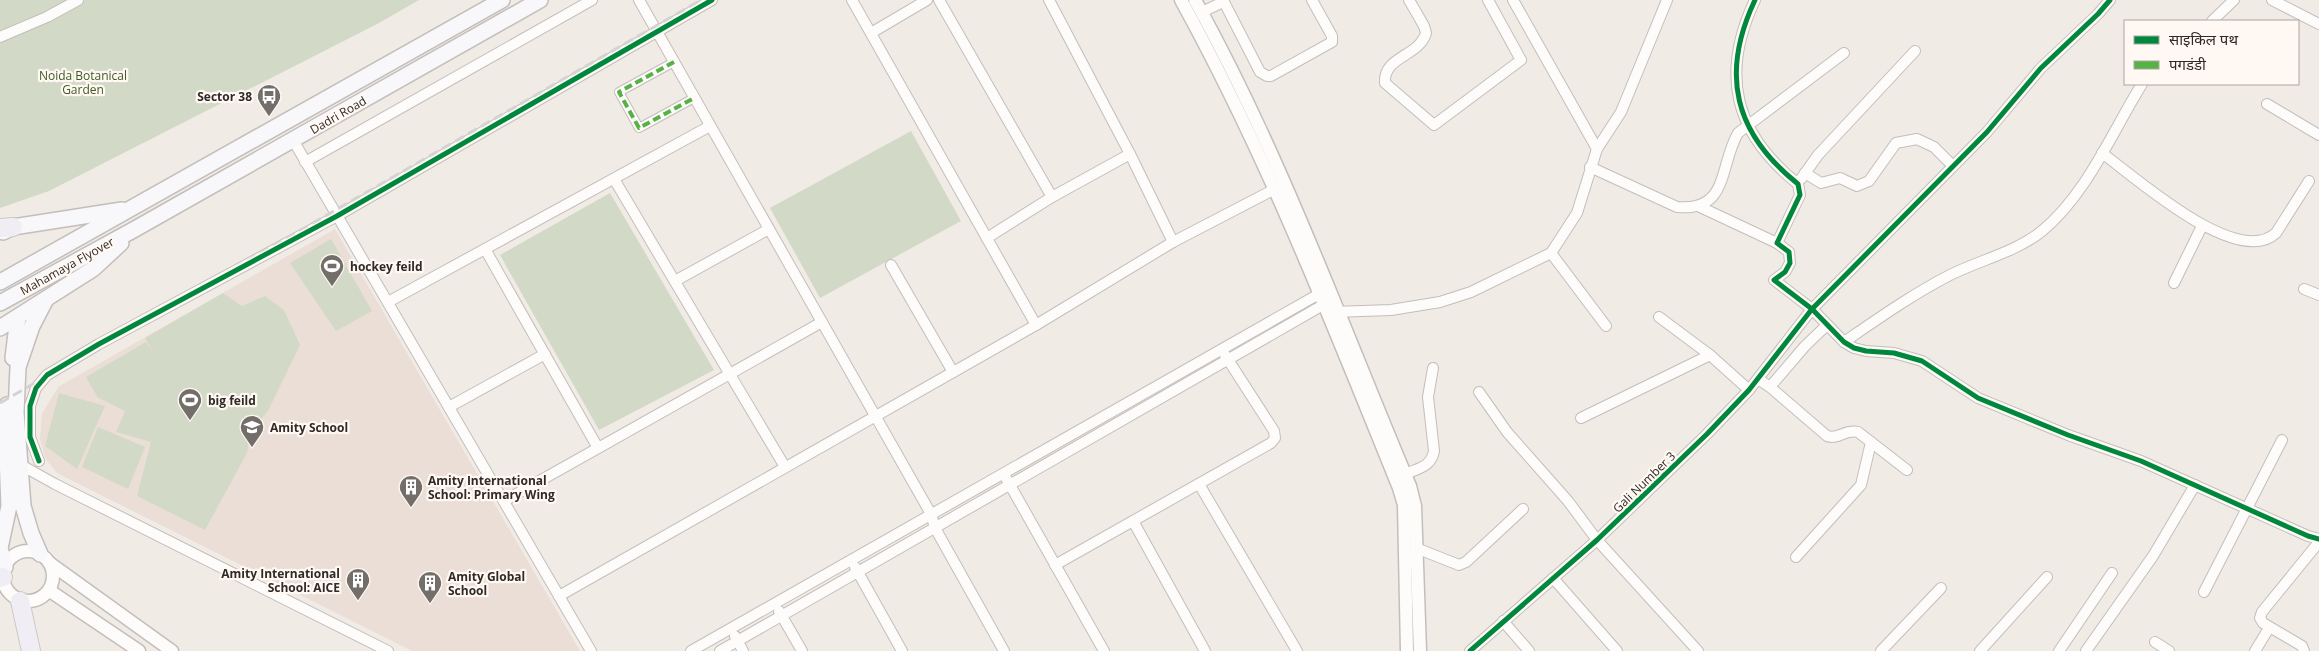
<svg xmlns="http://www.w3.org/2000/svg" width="2319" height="651" font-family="'Open Sans','Noto Sans Devanagari',sans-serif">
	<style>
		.built { fill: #ebded6 }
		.green { fill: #d2d9c7 }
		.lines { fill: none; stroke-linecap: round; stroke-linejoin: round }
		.pedestrian-casing { stroke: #c3bebb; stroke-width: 10 }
		.minor-casing { stroke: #c3bebb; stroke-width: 12 }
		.tertiary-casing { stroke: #c3bebb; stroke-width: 15 }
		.secondary-casing { stroke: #c3bebb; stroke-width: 18 }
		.trunk-casing { stroke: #cdc9c7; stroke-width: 20 }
		.pedestrian { stroke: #fdfcfb; stroke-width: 8 }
		.minor { stroke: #fdfcfb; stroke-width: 10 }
		.tertiary { stroke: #fdfcfb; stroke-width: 12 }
		.secondary { stroke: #f8f7f9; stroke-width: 15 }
		.trunk { stroke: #f0eef4; stroke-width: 18 }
		.rail { stroke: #d4d2d2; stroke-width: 3; stroke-dasharray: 10 5; stroke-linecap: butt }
		.quiet { stroke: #56b245; stroke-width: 4; stroke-dasharray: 8 4; stroke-linecap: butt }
		.cycleway-casing { stroke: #fff8f3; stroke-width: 8 }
		.cycleway { stroke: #00873e; stroke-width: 5 }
		.labels { text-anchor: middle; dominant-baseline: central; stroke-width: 4.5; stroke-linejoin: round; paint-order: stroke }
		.park-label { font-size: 12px; fill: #3d5a23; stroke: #fff8f3 }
		.poi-label { font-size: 12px; font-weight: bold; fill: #2f2a27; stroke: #fff8f3; text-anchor: start }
		.street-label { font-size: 12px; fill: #2f2a27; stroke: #fff8f3 }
	</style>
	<rect width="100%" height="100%" fill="#f1ebe6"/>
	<!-- built -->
	<polygon class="built" points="335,229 580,651 412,651 57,473 45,458 40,439 42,414 58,387"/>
	<!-- green -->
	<g class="green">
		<polygon points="0,0 419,0 379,23 49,191 0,208"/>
		<polygon points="911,131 961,221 820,298 770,208"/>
		<polygon points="610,193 714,370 599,430 500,255"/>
		<polygon points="331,239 372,311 336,331 290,263"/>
		<polygon points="223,293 242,306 265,296 284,310 300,345 268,411 251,431 247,453 205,530 137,496 151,442 116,432 125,411 99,398 111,391 98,398 86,377 146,342 153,352 145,338"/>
		<polygon points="59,393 105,406 77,469 45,446"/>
		<polygon points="98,427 145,447 128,489 82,467"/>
	</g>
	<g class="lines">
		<!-- pedestrian casing -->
		<g class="pedestrian-casing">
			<polyline id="pedestrian" points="674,62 619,92 639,128 694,98"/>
		</g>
		<!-- minor casing -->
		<g class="minor-casing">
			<g id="minor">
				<polyline points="639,0 931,514 935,528 1004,651"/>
				<polyline points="852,0 1036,325"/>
				<polyline points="939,0 1052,197"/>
				<polyline points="1049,0 1130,154 1173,242"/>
				<polyline points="1223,0 1260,72 1267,76 1271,76 1332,42 1332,36 1312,0"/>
				<path d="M1409 0 1424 26 1426 33C1419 57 1383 56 1385 83L1434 125 1521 60 1488 0"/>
				<polyline points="1513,0 1597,149"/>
				<path d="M1755 0C1720 74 1734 133 1798 184L1800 195 1777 243 1789 252 1790 263 1785 272 1774 280 1812 309 1844 342 1854 348 1866 351 1894 353 1922 361 1978 398 2068 435 2141 461 2308 536 2319 539"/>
				<polyline points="2272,0 2319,24"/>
				<polyline points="1202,12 1223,2"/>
				<polyline points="2212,21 2234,0"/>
				<polyline points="871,33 927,0"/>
				<polyline points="0,37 47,17 78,0"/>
				<polyline points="2267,104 2319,135"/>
				<polyline points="293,140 591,651"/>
				<path d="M2102 153C2135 177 2237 269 2276 233L2309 181"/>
				<polyline points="305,162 592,0"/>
				<path d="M1590 167 1677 207C1729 212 1719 166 1738 133L1844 53"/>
				<polyline points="1805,173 1821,183 1840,178 1857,186 1869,181 1896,143 1917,139 1934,147 1953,166"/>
				<polyline points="614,179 785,467"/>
				<polyline points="1801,179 1818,155 1915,51"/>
				<polyline points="1698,206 1777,243"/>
				<polyline points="987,238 1052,197 1130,154"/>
				<polyline points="485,249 598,448"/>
				<polyline points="1551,253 1606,326"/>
				<polyline points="891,265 953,372"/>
				<polyline points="675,281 769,229"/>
				<polyline points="2174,283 2202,226"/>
				<polyline points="2304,289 2319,295"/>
				<polyline points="388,302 710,126"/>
				<polyline points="1333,312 1391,310 1440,302 1471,292 1551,253 1577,213 1597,149 1621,112 1667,0"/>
				<polyline points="1659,317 1710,355 1749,390"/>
				<path d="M1844 342C1879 318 1913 294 1950 275 1980 260 2016 252 2042 231 2087 194 2112 132 2142 84"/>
				<path d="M1758 379 1770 387 1827 436C1839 440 1844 429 1858 432L1907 470"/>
				<polyline points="1770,387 1805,346 1827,325"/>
				<polyline points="1479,392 1507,432 1568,501 1597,540 1698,651"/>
				<polyline points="449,407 545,354"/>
				<polyline points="1581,418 1710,355"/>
				<polyline points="39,461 30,437 30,406 36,388 47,375 99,344 337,216 712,0"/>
				<polyline points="21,465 55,484 388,651"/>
				<path d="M1405 474C1419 468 1431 467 1434 451L1428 397 1433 368"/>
				<polyline points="1006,478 1104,651"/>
				<polyline points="1199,484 1297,651"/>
				<polyline points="504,501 822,322"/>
				<polyline points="1133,521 1205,651"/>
				<polyline points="1416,548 1459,565 1466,562 1523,509"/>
				<polyline points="1796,557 1861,485 1871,442"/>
				<polyline points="1055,565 1271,443 1275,438 1274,431 1225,355"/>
				<polyline points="855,567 902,651"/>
				<polyline points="1553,578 1617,651"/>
				<polyline points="2204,592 2282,440"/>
				<polyline points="559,596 1036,325 1173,242 1273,190"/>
				<polyline points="779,611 802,651"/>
				<polyline points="1503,621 1529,651"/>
				<polyline points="735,636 743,651"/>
				<polyline points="2155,642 2169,651"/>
				<polyline points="691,651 1319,294"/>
				<polyline points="720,651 1323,305"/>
				<polyline points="1470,651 1597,540 1707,434 1749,390 1812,309 1987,132 2041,68 2098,14 2110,0"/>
				<polyline points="1881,651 1941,588"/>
				<polyline points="1980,651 2047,577"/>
				<polyline points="2059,651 2112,573"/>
				<polyline points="2086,651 2153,556 2195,485"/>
				<polyline points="2255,651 2269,628"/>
				<polyline points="2304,651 2302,646 2263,623 2260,618 2262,612 2319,542"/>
			</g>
		</g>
		<!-- tertiary casing -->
		<g class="tertiary-casing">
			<g id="tertiary">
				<path d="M1181 0C1267 156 1332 323 1399 488L1404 505 1407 651"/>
				<path d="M1195 0C1281 155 1341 323 1410 486L1415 506 1420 651"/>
				<circle cx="28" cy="576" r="25"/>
				<polyline points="51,564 172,651"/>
				<polyline points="50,591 139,651"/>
			</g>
		</g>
		<!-- secondary casing -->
		<g class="secondary-casing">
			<g id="secondary">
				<polyline points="3,232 13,227 122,210"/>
				<polyline points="0,282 502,0"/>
				<polyline points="0,303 135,229 540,0"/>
				<polyline points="0,328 93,269 121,243"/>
				<polyline points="13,358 18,317"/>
				<polyline points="7,405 7,456"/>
				<polyline points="4,448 7,456 9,506 0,548 5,567"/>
				<polyline points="40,554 31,533 23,506 16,412 18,367 32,326 46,299"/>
			</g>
		</g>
		<!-- trunk casing -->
		<g class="trunk-casing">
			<g id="trunk">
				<polyline points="0,228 13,227"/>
				<polyline points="0,578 3,577"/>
				<polyline points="20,601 31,651"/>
			</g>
		</g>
		<!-- pedestrian -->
		<use href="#pedestrian" class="pedestrian"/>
		<!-- minor -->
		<use href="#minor" class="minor"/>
		<!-- tertiary -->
		<use href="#tertiary" class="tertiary"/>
		<!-- secondary -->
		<use href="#secondary" class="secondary"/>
		<!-- trunk -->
		<use href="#trunk" class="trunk"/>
		<!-- rail -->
		<polyline class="rail" points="0,403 701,0"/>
		<!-- quiet -->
		<polyline class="quiet" points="674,62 619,92 639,128 694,98"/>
		<!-- cycleway casing -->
		<g class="cycleway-casing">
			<g id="cycleway">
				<path d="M1755 0C1720 74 1734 133 1798 184L1800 195 1777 243 1789 252 1790 263 1785 272 1774 280 1812 309 1844 342 1854 348 1866 351 1894 353 1922 361 1978 398 2068 435 2141 461 2308 536 2319 539"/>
				<polyline points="39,461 30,437 30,406 36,388 47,375 99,344 337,216 712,0"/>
				<polyline points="1470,651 1597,540 1707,434 1749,390 1812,309 1987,132 2041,68 2098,14 2110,0"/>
			</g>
		</g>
		<!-- cycleway -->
		<use href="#cycleway" class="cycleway"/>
	</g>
	<!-- icons -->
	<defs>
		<g id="bus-pin" transform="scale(1.25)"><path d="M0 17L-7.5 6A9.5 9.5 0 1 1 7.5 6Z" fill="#736e6a" stroke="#fff8f3"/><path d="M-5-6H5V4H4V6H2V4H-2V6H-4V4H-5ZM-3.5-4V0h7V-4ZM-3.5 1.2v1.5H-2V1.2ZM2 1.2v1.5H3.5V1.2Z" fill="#fff"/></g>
		<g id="stadium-pin" transform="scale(1.25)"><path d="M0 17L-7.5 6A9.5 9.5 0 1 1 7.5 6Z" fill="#736e6a" stroke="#fff8f3"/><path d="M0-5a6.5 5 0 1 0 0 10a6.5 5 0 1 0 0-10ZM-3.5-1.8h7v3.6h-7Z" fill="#fff"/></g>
		<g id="school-pin" transform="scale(1.25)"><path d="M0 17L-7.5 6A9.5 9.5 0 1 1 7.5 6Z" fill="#736e6a" stroke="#fff8f3"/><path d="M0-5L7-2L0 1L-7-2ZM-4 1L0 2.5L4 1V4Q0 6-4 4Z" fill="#fff"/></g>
		<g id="building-pin" transform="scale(1.25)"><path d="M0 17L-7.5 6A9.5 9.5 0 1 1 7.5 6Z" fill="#736e6a" stroke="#fff8f3"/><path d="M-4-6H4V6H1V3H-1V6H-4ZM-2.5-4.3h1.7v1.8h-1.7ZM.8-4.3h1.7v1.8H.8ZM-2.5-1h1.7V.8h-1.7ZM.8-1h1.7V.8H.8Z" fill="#fff"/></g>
	</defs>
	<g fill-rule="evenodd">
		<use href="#bus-pin" x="269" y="96"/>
		<use href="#stadium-pin" x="332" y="266"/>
		<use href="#stadium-pin" x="190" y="400"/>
		<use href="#school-pin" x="252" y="427"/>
		<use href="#building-pin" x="411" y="487"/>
		<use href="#building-pin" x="358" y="580"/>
		<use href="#building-pin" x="430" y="583"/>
	</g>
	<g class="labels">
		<!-- park labels -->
		<g class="park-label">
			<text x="83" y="75">Noida Botanical<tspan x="83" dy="14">Garden</tspan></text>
		</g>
		<!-- poi labels -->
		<g class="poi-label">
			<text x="252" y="96" text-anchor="end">Sector 38</text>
			<text x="350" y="266">hockey feild</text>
			<text x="208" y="400">big feild</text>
			<text x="270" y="427">Amity School</text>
			<text x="428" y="480">Amity International<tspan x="428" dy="14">School: Primary Wing</tspan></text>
			<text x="340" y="573" text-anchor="end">Amity International<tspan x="340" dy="14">School: AICE</tspan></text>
			<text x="448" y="576">Amity Global<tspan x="448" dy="14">School</tspan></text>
		</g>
		<!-- street labels -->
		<g class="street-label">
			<text transform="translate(338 115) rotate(-30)">Dadri Road</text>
			<text transform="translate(67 266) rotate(-29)">Mahamaya Flyover</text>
			<text transform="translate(1644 482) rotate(-44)">Gali Number 3</text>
		</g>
	</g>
	<!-- legend -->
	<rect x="2124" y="20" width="175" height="65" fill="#fff8f3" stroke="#aca6a1"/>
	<rect x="2134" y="36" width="25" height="8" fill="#00873e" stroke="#aca6a1"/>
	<text x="2169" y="45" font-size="15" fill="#2f2a27">साइकिल पथ</text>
	<rect x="2134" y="61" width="25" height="8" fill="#56b245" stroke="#aca6a1"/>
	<text x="2169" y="70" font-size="15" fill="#2f2a27">पगडंडी</text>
</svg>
